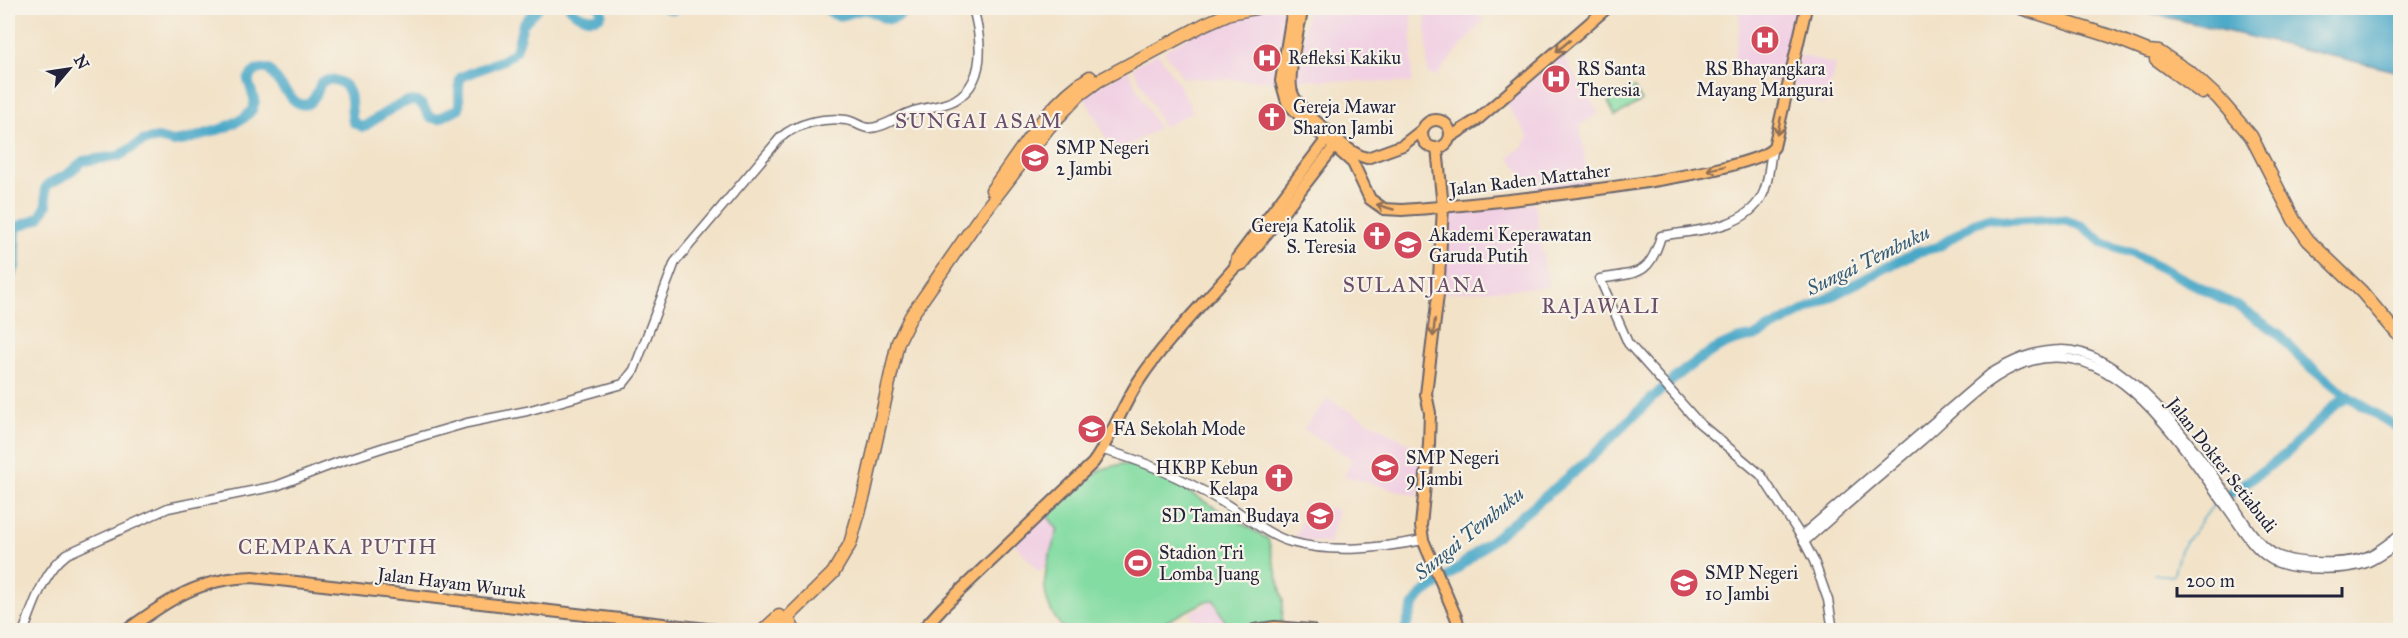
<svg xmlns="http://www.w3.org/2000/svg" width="2408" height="638" font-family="'IM FELL Great Primer',serif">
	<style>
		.built { fill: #f1d0e3 }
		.green { fill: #83dca2; stroke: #527f6e; stroke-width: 1.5 }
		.water { fill: #49a8c8; stroke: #366582; stroke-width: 1.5 }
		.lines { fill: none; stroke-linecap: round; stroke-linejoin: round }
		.stream { stroke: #49a8c8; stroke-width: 1.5 }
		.river { stroke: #49a8c8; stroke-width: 10 }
		.minor-casing { stroke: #6b656c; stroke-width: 11 }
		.major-casing { stroke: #6b656c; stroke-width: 14 }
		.highway-casing { stroke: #6b656c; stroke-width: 15 }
		.minor { stroke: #fff; stroke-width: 8 }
		.major { stroke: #fdbc70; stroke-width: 10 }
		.highway { stroke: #fdbc70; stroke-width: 12 }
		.oneway { stroke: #906f56 }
		.labels { text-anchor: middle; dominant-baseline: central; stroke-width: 4.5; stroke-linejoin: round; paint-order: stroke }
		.poi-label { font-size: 18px; fill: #22223b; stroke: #f7f3e8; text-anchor: start }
		.street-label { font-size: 18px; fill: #22223b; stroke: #f7f3e8 }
		.water-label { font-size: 20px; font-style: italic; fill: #325873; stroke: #f7f3e8 }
		.quarter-label { font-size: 21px; letter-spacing: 1.5px; fill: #6b4e6a; stroke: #f7f3e8 }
	</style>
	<rect width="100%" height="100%" fill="#f7f3e8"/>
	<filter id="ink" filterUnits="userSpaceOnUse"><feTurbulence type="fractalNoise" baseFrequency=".0167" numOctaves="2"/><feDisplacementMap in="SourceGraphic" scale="12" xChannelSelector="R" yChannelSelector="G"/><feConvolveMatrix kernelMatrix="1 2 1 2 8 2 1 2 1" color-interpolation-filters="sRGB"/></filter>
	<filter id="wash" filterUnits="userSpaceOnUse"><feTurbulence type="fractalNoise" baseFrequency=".008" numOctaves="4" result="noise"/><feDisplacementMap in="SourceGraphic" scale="24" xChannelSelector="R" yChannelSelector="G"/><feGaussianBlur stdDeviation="1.35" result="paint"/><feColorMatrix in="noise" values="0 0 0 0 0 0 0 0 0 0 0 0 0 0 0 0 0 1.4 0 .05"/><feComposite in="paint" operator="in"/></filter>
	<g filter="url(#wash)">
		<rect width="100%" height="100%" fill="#f2e2c8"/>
		<!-- built -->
		<g class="built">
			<polygon points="1278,8 1287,9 1275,81 1183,78 1164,51 1205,27 1247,11"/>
			<polygon points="1308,8 1412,10 1412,83 1296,79"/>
			<polygon points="1425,8 1469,8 1484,20 1436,76 1428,74"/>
			<polygon points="1738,8 1802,8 1782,83 1732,69 1740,23"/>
			<polygon points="1158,53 1178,83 1193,112 1163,127 1133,67"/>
			<polygon points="1801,55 1835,65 1825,105 1816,103 1817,97 1791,91"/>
			<polygon points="1563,56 1599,113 1580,125 1589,187 1550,192 1532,187 1509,157 1522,147 1529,137 1504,101"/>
			<polygon points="1128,70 1158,129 1114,153 1083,95"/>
			<polygon points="1535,203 1548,287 1442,293 1448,213"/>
			<polygon points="1328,399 1423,451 1418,496 1344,476 1352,459 1303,429"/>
			<polygon points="1304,502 1338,510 1329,544 1295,538 1303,517"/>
			<polygon points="1046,514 1058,530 1045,567 1039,572 1015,544"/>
			<polygon points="1214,600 1229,629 1200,630 1190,613"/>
		</g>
		<!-- green -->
		<g class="green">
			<polygon points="1634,88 1642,101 1615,116 1608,102"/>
			<path d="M1122 464 1150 469 1268 539 1283 599 1282 623 1229 629 1214 600 1206 601 1150 630H1065C1034 598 1045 567 1058 530L1046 514 1102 469Z"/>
		</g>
		<!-- water -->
		<polygon class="water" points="2128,8 2400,8 2400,72"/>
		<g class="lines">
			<!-- stream -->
			<polyline class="stream" points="2154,574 2173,576 2180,550 2211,508 2219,501"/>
			<!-- river -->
			<g class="river">
				<path d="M570 8C578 16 587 21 599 17L602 13 600 8"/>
				<polyline points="666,8 673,10 676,8"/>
				<path d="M826 8C841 25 849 9 865 10 881 11 888 32 907 8"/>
				<path d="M8 278C23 264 11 244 17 227L39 218 47 205 45 189 48 184 68 174 83 161 119 156 143 141 158 138 173 142 186 140 224 128 244 118 252 110 255 101 248 80C252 72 260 66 269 70 284 86 305 132 321 82 328 79 334 79 340 82 356 91 349 107 353 122L363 127C375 121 408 92 421 104 424 106 427 113 429 117L438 119 459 108C460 98 457 85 461 77L503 60 516 51 523 24 538 8"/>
				<polyline points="2230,494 2286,454 2331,409 2347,396"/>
				<path d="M1405 630C1415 597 1416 598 1444 580 1491 539 1542 501 1588 460 1627 425 1701 338 1754 337L1914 253 1938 247 1974 223 1989 218 2009 221 2050 219 2067 221 2082 226 2105 244 2134 254 2239 307 2279 334 2299 357 2347 396 2400 429"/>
			</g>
		</g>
	</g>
	<g filter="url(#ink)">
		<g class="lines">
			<!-- minor casing -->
			<g class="minor-casing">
				<g id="minor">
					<path d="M1772 151C1769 165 1769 183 1762 196 1744 230 1694 230 1661 236 1649 277 1638 272 1600 279L1628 343 1698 422 1761 475 1801 536 1814 561 1828 600 1833 630"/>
					<path d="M1103 450C1146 461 1186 480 1224 503 1246 516 1267 535 1291 542 1334 554 1381 548 1423 540"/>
					<path d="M1801 536 1990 374C2013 360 2035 350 2062 350 2125 350 2193 446 2225 492 2240 513 2251 539 2273 553 2293 565 2349 565 2370 555 2381 550 2391 541 2400 534"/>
					<path d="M1804 542C1843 507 1882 474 1921 441 1954 412 1987 374 2031 361 2118 336 2184 450 2228 509 2241 527 2253 549 2272 560 2291 571 2345 571 2366 563 2378 558 2389 550 2400 542"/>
					<path d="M24 630C34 604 44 571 67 554L168 508 276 486 339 462 388 446 467 423 527 411 623 384 634 370 675 262 781 137C798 123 824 117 846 120 854 121 860 127 868 128 882 129 898 116 911 112 925 107 942 107 955 100 988 81 981 37 973 8"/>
				</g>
			</g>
			<!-- major casing -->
			<g class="major-casing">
				<g id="major">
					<path d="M1293 8 1281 81 1287 102 1298 114 1353 163 1370 199 1384 209 1402 210C1453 207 1753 178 1774 147L1806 8"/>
					<path d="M1303 8C1299 26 1285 79 1293 95 1300 110 1317 122 1329 132 1341 143 1352 154 1367 158L1403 145 1422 130"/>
					<circle cx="1436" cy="134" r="14"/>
					<polyline points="1450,137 1477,120 1607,8"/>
					<polyline points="1437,148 1443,207 1438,295 1426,394 1430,413 1429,444 1421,526 1423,540 1456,617 1460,630"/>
					<polyline points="1235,267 1243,264 1334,147"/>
					<path d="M127 630C168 600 200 578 253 577L716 630"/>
					<path d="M922 630 943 607 1093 463C1112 437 1122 406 1140 379 1167 339 1203 304 1235 267L1237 258 1326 140"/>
					<polyline points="1254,630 1275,627 1311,630"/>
				</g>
			</g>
			<!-- highway casing -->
			<g class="highway-casing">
				<g id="highway">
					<polyline points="2021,8 2113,37 2148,51 2159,52 2191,73 2218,98 2251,136 2294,220 2308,240 2362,292 2400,337"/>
					<polyline points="2156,59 2202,93"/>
					<path d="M992 190C1021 151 1048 103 1090 77"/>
					<polyline points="787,618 794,630"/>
					<polyline points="764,630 779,616"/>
					<polyline points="775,630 833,573 850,544 864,495 898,342 911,316 977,221 1049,127 1079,95 1098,81 1205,24 1230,13 1256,8"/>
				</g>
			</g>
			<!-- minor -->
			<use href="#minor" class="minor"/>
			<!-- major -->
			<use href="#major" class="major"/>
			<!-- highway -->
			<use href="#highway" class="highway"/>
		</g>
		<!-- one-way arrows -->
		<defs><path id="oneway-shaft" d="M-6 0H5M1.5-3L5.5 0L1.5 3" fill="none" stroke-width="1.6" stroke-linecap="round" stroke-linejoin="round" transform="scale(1.5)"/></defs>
		<g class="oneway">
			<use href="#oneway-shaft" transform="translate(1563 46) rotate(140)"/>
			<use href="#oneway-shaft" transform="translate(1779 126) rotate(102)"/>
			<use href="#oneway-shaft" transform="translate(1716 168) rotate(168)"/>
			<use href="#oneway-shaft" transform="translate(1385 207) rotate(-164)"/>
			<use href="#oneway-shaft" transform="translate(1434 328) rotate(96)"/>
		</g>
	</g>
	<!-- icons -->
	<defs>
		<g id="hospital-disc" transform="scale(1.5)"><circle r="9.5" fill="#d1495b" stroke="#f7f3e8"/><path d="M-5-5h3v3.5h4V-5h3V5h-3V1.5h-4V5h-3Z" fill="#fff"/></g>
		<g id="church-disc" transform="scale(1.5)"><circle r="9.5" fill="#d1495b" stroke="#f7f3e8"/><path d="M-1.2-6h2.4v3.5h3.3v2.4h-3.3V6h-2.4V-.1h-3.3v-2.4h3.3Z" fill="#fff"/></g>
		<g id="school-disc" transform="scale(1.5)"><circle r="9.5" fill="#d1495b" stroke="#f7f3e8"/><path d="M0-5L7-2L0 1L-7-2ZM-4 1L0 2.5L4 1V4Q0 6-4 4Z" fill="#fff"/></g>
		<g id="university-disc" transform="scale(1.5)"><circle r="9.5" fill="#d1495b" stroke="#f7f3e8"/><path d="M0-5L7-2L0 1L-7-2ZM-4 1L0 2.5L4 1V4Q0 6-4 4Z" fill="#fff"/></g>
		<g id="stadium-disc" transform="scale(1.5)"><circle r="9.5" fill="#d1495b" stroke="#f7f3e8"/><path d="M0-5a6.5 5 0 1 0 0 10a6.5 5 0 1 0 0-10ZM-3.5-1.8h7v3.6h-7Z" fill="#fff"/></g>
	</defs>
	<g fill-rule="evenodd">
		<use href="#hospital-disc" x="1765" y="40"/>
		<use href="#hospital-disc" x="1267" y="58"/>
		<use href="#hospital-disc" x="1556" y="79"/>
		<use href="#church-disc" x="1272" y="117"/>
		<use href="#school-disc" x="1035" y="158"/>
		<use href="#church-disc" x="1377" y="236"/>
		<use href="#university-disc" x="1408" y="245"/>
		<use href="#university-disc" x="1092" y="429"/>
		<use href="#school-disc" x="1385" y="468"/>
		<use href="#church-disc" x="1279" y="478"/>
		<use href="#school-disc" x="1320" y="516"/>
		<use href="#stadium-disc" x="1138" y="563"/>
		<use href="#school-disc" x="1684" y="583"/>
	</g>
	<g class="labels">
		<!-- poi labels -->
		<g class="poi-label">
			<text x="1288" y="58">Refleksi Kakiku</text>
			<text x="1577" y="69">RS Santa<tspan x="1577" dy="21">Theresia</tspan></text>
			<text x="1765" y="69" text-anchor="middle">RS Bhayangkara<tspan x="1765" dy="21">Mayang Mangurai</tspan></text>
			<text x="1293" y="107">Gereja Mawar<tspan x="1293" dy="21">Sharon Jambi</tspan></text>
			<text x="1056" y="148">SMP Negeri<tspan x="1056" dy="21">2 Jambi</tspan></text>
			<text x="1356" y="226" text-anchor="end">Gereja Katolik<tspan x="1356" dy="21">S. Teresia</tspan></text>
			<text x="1429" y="235">Akademi Keperawatan<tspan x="1429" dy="21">Garuda Putih</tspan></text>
			<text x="1113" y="429">FA Sekolah Mode</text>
			<text x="1406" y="458">SMP Negeri<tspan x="1406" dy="21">9 Jambi</tspan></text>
			<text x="1258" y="468" text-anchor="end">HKBP Kebun<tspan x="1258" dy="21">Kelapa</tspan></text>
			<text x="1299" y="516" text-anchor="end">SD Taman Budaya</text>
			<text x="1159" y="553">Stadion Tri<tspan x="1159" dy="21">Lomba Juang</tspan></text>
			<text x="1705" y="573">SMP Negeri<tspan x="1705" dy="21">10 Jambi</tspan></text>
		</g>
		<!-- street labels -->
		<g class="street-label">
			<text transform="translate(1530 180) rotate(-7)">Jalan Raden Mattaher</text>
			<text transform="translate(2222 465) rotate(52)">Jalan Dokter Setiabudi</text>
			<text transform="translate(452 583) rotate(7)">Jalan Hayam Wuruk</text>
		</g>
		<!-- water labels -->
		<g class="water-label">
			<text transform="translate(1868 260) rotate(-26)">Sungai Tembuku</text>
			<text transform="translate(1469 533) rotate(-39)">Sungai Tembuku</text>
		</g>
		<!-- quarter labels -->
		<g class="quarter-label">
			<text x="979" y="121">SUNGAI ASAM</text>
			<text x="1415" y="285">SULANJANA</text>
			<text x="1601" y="306">RAJAWALI</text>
			<text x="338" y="547">CEMPAKA PUTIH</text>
		</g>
	</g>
	<!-- margin -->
	<rect width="2408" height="638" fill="none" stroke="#f7f3e8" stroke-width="30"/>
	<!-- north arrow -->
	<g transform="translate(69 69) rotate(61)" stroke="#f7f3e8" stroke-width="4.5" paint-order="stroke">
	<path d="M0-4.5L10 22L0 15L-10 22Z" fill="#22223b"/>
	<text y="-9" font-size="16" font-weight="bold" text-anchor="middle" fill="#22223b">N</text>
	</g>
	<!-- scale -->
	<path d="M2177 587v9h165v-9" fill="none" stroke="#22223b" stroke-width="3"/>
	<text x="2186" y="587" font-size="18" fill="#22223b" stroke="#f7f3e8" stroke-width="4.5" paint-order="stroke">200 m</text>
</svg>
